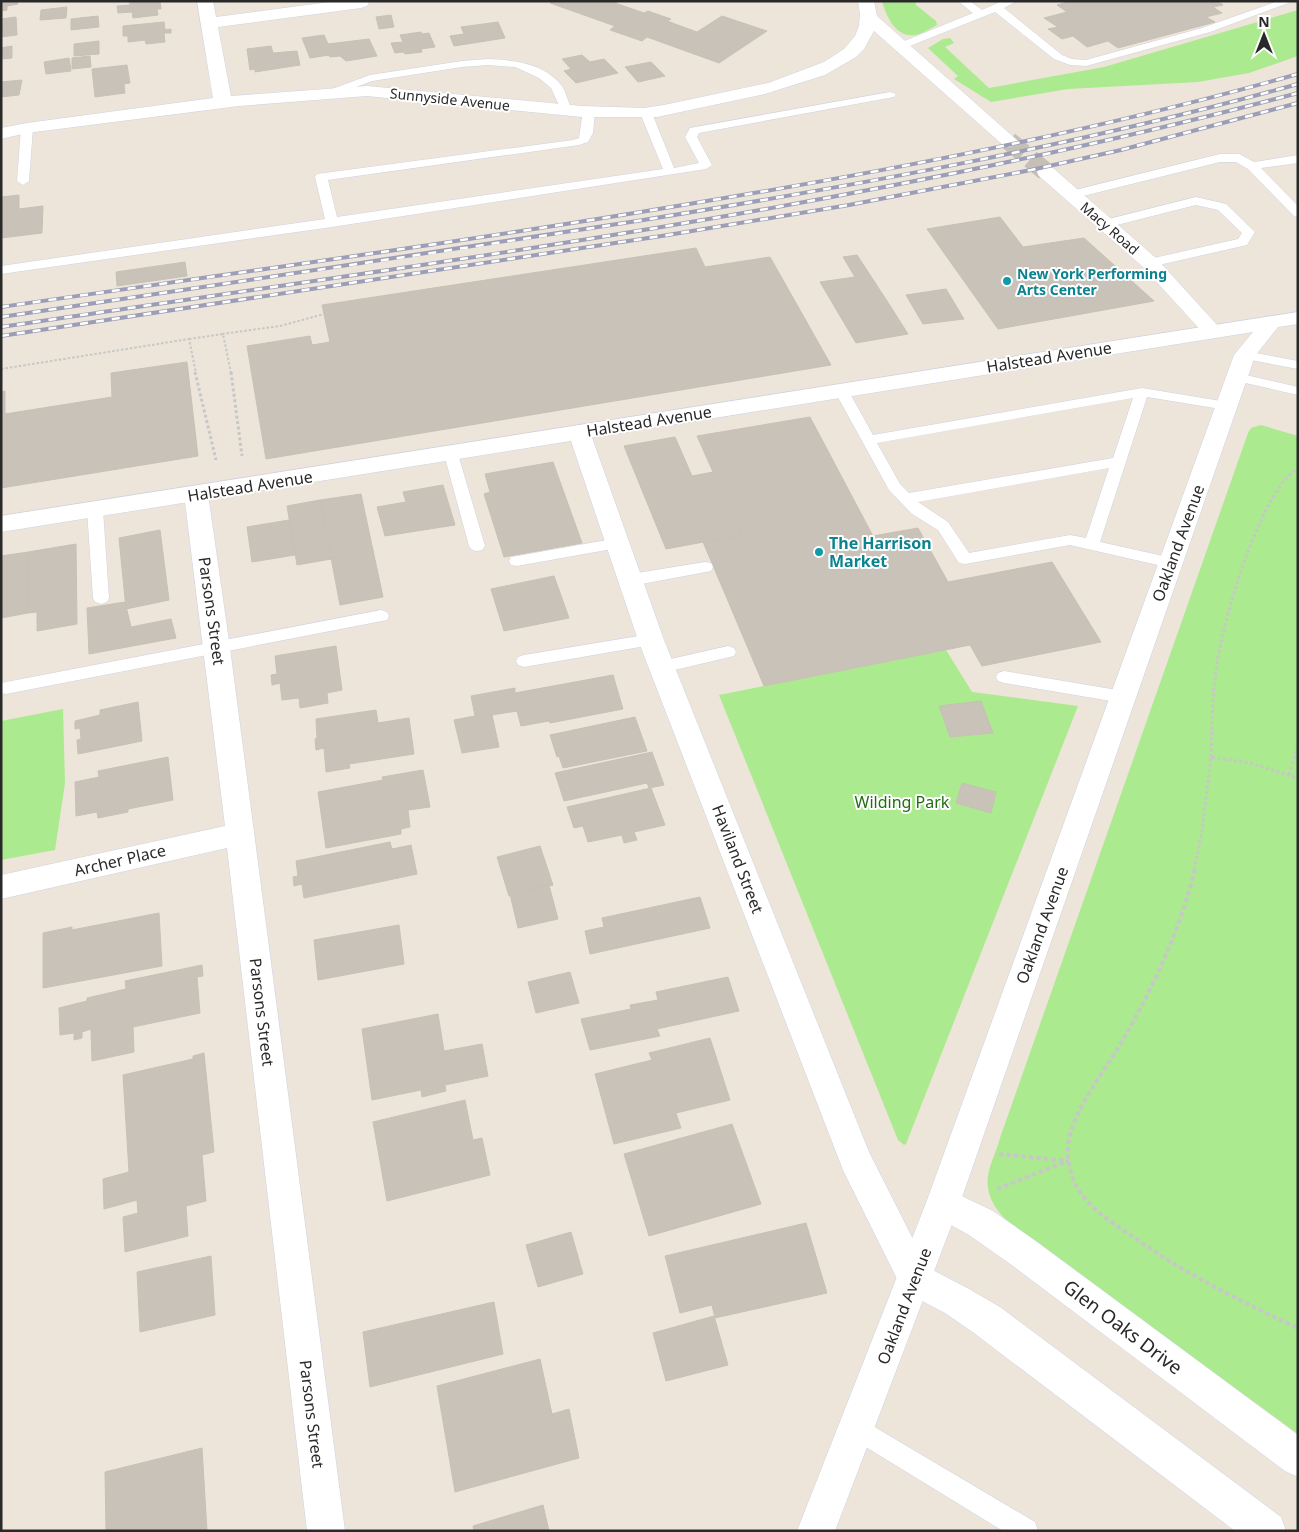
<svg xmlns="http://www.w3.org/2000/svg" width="1299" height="1532" font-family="'Noto Sans',sans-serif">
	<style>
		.green { fill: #abea8f }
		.building { fill: #c8c2b9; stroke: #c8c1b3 }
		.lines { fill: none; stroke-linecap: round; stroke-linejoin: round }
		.street-tunnel { stroke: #c6bfb6; stroke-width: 19; stroke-dasharray: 19 9; stroke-linecap: butt }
		.lane-casing { stroke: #ced2e4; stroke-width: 1 }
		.street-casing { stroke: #ced2e4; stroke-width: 1 }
		.secondary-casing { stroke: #ced2e4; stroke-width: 1 }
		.path-far2 { stroke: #c7c7c7; stroke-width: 2; stroke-dasharray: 2.5 2; stroke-linecap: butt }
		.path-far1 { stroke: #c7c7c7; stroke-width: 3; stroke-dasharray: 3 2.5; stroke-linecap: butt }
		.path { stroke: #c7c7c7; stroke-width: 4; stroke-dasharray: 4.5 3; stroke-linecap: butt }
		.lane { fill: #fff; fill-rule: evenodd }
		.street { fill: #fff; fill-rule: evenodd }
		.secondary { fill: #fff; fill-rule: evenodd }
		.rail-casing { stroke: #9b9eb6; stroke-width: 4 }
		.rail { stroke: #fff; stroke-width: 2.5; stroke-dasharray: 8; stroke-linecap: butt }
		.culture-dot { fill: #0f9aa8; stroke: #fff; stroke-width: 2 }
		.labels { text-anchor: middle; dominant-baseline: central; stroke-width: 4; stroke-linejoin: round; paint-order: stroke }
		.far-street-label { font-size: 14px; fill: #292929; stroke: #fff }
		.far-culture-label { font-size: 14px; font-weight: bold; fill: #0d838f; stroke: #fff; text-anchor: start }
		.street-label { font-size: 16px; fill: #292929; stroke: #fff }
		.culture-label { font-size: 16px; font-weight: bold; fill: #0d838f; stroke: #fff; text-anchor: start }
		.park-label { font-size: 16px; fill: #226d12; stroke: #fff }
		.near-street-label { font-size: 19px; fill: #292929; stroke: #fff }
	</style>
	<rect width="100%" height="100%" fill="#ede5d9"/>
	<!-- green -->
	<g class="green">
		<path d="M882 1H915L916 5 936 21 937 25C931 28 922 34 915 35 896 38 886 16 882 1Z"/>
		<polygon points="1298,10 1298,56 1249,73 1198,82 1068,89 991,102 954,79 958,76 928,48 943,39 950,38 954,43 945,47 989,88 1104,67"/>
		<path d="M1261 425 1298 436V1434L1014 1227C999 1214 985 1198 988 1176 990 1163 997 1150 1000 1138L1248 433 1251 428Z"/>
		<polygon points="946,650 972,692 1078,706 906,1144 904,1145 898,1140 719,695"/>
		<polygon points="63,709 65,783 55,850 1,860 1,721"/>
	</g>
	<!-- building -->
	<g class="building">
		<polygon points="1,1 17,1 18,4 7,6 7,10 1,11"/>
		<polygon points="125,1 160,1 161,9 157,9 158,15 133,18 132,12 118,13 117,6 130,5 130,2"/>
		<polygon points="552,1 618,1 615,3 644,13 648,11 671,19 667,21 697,32 722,16 767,31 719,63 647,37 642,41 610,30 615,26 550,3"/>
		<polygon points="1071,1 1218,1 1223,5 1213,7 1222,13 1206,17 1215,22 1118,48 1108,41 1087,47 1073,36 1062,39 1048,29 1058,27 1044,18 1067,12 1057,5"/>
		<polygon points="67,7 66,18 40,20 41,10"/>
		<polygon points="391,15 394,27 379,29 376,17"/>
		<polygon points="98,16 99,27 71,30 71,19"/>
		<polygon points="16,17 17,35 1,37 1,19"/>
		<polygon points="164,22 165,30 171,29 171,33 164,33 165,42 146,44 145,40 128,42 128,36 123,36 123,26"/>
		<polygon points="498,22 505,38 454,46 450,36 464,34 461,27"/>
		<polygon points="421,32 422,34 429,33 435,47 421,49 422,52 405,54 404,52 395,53 391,43 403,42 400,35"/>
		<polygon points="324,35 328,44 369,39 377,56 346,61 340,56 330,57 329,55 310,58 302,38"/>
		<polygon points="99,41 99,54 74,56 74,44"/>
		<polygon points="12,46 12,58 1,59 1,48"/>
		<polygon points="271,46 273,53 297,51 300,65 255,72 255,69 250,70 247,49"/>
		<polygon points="582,55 590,62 604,59 618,73 576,83 564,71 571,69 562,59"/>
		<polygon points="90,56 91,67 72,69 72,58"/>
		<polygon points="69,58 71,71 46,74 44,62"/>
		<polygon points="651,62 665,76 638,82 625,67"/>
		<polygon points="127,65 130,83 124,84 125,93 95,97 92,69"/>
		<polygon points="22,80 19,95 1,97 1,82"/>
		<polygon points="19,195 19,209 43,206 42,233 1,238 1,197"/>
		<polygon points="1000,217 1023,247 1076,315 998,329 927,229"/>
		<polygon points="1084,238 1154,301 1076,315 1023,247"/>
		<polygon points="696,248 705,267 770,257 831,365 266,459 247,346 310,336 312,345 330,342 322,305"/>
		<polygon points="857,255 889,304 908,334 856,343 820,282 855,277 843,257"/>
		<polygon points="185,262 187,276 117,286 116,272"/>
		<polygon points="946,289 964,319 923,324 906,295"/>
		<polygon points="187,362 198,456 1,488 1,392 5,391 5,414 112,397 111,373"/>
		<polygon points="810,417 873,536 918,528 948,582 1052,562 1101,642 982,666 970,645 764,686 703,542 741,535 697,436"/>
		<polygon points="675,437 692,476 713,472 741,535 666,549 624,446"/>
		<polygon points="553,462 582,543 504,557 484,494 490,492 485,474"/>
		<polygon points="443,485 455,525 385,536 377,507 406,502 403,492"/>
		<polygon points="361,494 383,597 340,605 320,500"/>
		<polygon points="320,500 331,559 297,565 287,506"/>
		<polygon points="289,520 295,555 252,562 247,527"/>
		<polygon points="160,530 169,600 126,609 119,538"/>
		<polygon points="76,544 77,624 37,631 37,612 28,613 28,552"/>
		<polygon points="28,552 28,613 1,618 1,556"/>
		<polygon points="554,576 569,618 504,631 491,589"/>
		<polygon points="125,602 131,627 171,619 176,638 89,654 87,608"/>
		<polygon points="336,646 342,690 327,693 328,703 300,708 299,698 282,700 280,683 272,685 271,675 277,674 275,656"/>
		<polygon points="613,675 623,709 550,723 549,721 521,726 517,711 492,715 499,747 462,753 454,720 475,716 471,696 515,688 515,693"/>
		<polygon points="981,701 993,733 950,737 939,706"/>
		<polygon points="138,702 142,741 78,754 77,740 81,739 80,728 75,729 75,721 100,715 100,710"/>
		<polygon points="376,710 378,723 409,718 414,754 349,764 350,768 326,772 324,748 316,750 315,739 317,738 316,719"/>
		<polygon points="635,717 647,751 563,768 559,756 557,757 550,735"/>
		<polygon points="652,752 664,785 649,788 647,783 564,801 555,773"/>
		<polygon points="168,757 173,800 128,809 128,812 98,818 97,812 76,816 75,782 99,777 98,771"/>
		<polygon points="423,770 430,807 408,810 410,827 401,829 401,834 326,848 318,792 383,780 382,777"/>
		<polygon points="962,783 996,792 991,813 956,803"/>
		<polygon points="651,788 665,825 634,832 637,840 624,843 622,835 588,842 583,826 574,828 567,807"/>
		<polygon points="390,842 392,849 411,845 417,874 304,898 302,884 294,886 293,877 298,876 296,861"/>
		<polygon points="540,846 553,885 509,896 497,857"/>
		<polygon points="549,885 558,919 518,928 510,894"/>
		<polygon points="700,897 710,928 590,954 585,931 604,927 602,918"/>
		<polygon points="159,913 162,966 43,988 43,933 72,927 72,930"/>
		<polygon points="399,925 404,964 318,980 314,940"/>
		<polygon points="202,965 203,976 197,977 200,1013 133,1027 134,1052 92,1061 91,1029 82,1032 82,1038 74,1040 74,1033 60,1035 59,1008 87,1001 87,998 126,989 125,981"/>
		<polygon points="570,972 579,1003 536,1013 528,982"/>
		<polygon points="728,977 739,1011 657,1029 660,1036 590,1050 581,1019 631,1009 630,1005 658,1000 656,992"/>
		<polygon points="438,1014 444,1051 482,1044 488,1076 445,1085 446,1091 422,1097 421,1090 372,1100 362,1029"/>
		<polygon points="710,1038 730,1100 676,1113 681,1128 614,1144 595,1074 652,1060 649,1053"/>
		<polygon points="204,1053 214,1152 202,1155 206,1201 186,1206 188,1236 125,1252 123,1217 138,1213 137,1200 104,1209 103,1179 129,1172 123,1075 193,1059 193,1056"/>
		<polygon points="465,1100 473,1140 482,1138 490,1175 387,1201 373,1122"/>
		<polygon points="732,1124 761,1204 649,1236 624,1154"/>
		<polygon points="806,1223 827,1293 715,1318 712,1305 680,1313 665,1256"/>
		<polygon points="571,1232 583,1274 538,1287 526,1245"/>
		<polygon points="211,1256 215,1315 140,1332 137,1272"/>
		<polygon points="494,1302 503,1354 370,1387 363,1332"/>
		<polygon points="714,1316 728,1365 666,1381 653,1333"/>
		<polygon points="540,1359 552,1414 569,1409 579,1458 455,1492 437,1386"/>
		<polygon points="202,1448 207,1531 106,1531 105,1472"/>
		<polygon points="543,1505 549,1531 474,1531 473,1526"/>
	</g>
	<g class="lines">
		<!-- street-tunnel -->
		<polyline class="street-tunnel" points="1009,141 1046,172"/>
		<!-- lane casing -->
		<g class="lane-casing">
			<g id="lane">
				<polygon points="958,1 970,1 982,10 1002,1 1017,1 1004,8 1062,55 1072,59 1086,60 1202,28 1278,1 1294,1 1210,32 1086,66 1070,65 1054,59 995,12 905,48 897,48 896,46 897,44 973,13"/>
				<path d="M488 59C512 60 544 63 561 85 566 91 568 102 572 110L566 113 562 112 551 88 539 78 515 67 488 65 462 67 372 81 332 96H324L322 94 324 92 370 75 462 61Z"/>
				<polygon points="890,92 894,93 896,95 894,97 699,133 697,137 712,165 706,169 332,227 1,274 1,266 325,219 315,177 317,174 573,140 579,138 583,111 589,108 595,111 593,133 588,142 579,145 328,180 337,217 663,169 640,113 646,110 652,113 674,168 699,163 685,137 690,128"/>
				<polygon points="27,125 33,128 29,181 23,185 17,181 21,128"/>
				<polygon points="1220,154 1239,154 1254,162 1298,155 1298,163 1261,168 1298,206 1298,217 1294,216 1248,169 1236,162 1220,162 1071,199 1065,195 1067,192"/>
				<polygon points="1196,197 1226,204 1255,232 1247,245 1150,267 1144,263 1145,260 1238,239 1242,233 1218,210 1196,205 1105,228 1099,224 1101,221"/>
				<polygon points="1245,351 1298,361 1298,369 1240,358 1238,355 1240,352"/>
				<polygon points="1237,373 1298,387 1298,395 1232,380 1230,377 1232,374"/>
				<path d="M841 386 846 387 848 390 873 435 1142 388 1227 402 1232 403 1234 406 1232 409 1227 410 1147 397 1100 542 1177 559 1179 563 1177 567 1171 568 1070 545 965 564 959 563 938 530 912 514 889 490 834 390 836 387ZM1133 398 1113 458 909 493 900 484 877 443ZM1109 468 1086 538 1070 535 969 553 948 522 918 502Z"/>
				<polygon points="451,449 456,451 458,454 485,546 482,550 477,551 472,550 469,546 444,454 446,451"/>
				<polygon points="95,505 100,506 103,510 109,598 107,602 101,604 95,602 93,598 87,510 90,506"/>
				<polygon points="618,538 623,539 626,543 623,547 517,566 511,565 509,561 511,557 517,556"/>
				<polygon points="705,562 711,563 713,567 711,571 631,586 625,584 623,580 625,576 631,574"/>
				<polygon points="381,610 387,612 389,616 387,620 6,694 1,693 1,683 6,682"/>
				<polygon points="651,634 657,636 659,640 657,644 524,667 518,665 516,661 518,657 524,655"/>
				<polygon points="728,646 734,648 736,652 734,656 662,673 656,671 654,667 656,663 662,661"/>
				<polygon points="1004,671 1123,691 1129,693 1131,697 1129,701 1123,703 1004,683 998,681 996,677 998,673"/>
				<polygon points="856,1416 1035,1522 1038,1531 1003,1531 848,1436 844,1428 848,1420"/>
			</g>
		</g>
		<!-- street casing -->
		<g class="street-casing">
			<g id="street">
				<polygon points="197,1 213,1 216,17 337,1 368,1 369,3 367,6 361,8 218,27 231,96 367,86 582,106 644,108 664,105 768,83 824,62 844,49 855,36 859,26 860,14 858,1 874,1 877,16 1018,141 1015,145 1009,147 1003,145 874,31 864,49 856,57 825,75 765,94 657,117 582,117 367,96 239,106 27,133 1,139 1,128 27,123 213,98"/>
				<polygon points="1046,166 1053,168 1157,259 1219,327 1223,331 1219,335 1212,337 1205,335 1143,267 1039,176 1037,172 1039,168"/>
				<polygon points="579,425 587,427 590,432 664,640 869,1152 927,1267 969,1289 1000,1307 1281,1517 1286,1531 1235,1531 974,1333 945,1313 903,1291 843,1170 638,640 568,432 571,427"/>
				<polygon points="196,486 204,488 208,494 230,648 345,1531 307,1531 227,848 1,899 1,875 225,826 184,494 188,488"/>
				<polygon points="943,1187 993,1211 1037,1242 1298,1435 1298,1477 1285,1471 1013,1266 969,1235 931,1214 926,1203 931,1192"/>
			</g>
		</g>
		<!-- secondary casing -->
		<g class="secondary-casing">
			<polygon id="secondary" points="1298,312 1298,324 1278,327 1255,356 960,1203 835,1531 797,1531 926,1203 1234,355 1253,332 1,532 1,516"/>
		</g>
		<!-- path-far2 -->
		<g class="path-far2">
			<polyline points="222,334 280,326 324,314"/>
			<polyline points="189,339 223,334 231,373"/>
			<polyline points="1,369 189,339 196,373"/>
		</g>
		<!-- path-far1 -->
		<g class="path-far1">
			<polyline points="195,372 216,460"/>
			<polyline points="231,372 242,456"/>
			<path d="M1211 757C1212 728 1212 698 1216 670 1223 619 1253 520 1284 481 1288 476 1293 472 1298 468"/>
			<polyline points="1289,775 1298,744"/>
			<polyline points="1194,870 1202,831 1211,757 1250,763 1298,778"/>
		</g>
		<!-- path -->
		<g class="path">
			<path d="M1195 869C1181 927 1155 984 1125 1036 1107 1069 1072 1109 1068 1146 1067 1164 1072 1183 1083 1196 1095 1212 1113 1223 1129 1234 1182 1272 1239 1301 1298 1328"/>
			<polyline points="999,1154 1068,1161"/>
			<polyline points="997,1189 1068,1161"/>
		</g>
		<!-- lane -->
		<use href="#lane" class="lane"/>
		<!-- street -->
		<use href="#street" class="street"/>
		<!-- secondary -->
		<use href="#secondary" class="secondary"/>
		<!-- rail casing -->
		<g class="rail-casing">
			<g id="rail">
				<path d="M1 307C228 274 456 243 683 205 890 171 1096 131 1298 74"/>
				<path d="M1 317C213 285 425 255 637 221 860 185 1080 145 1298 84"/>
				<path d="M1 327C436 262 873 207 1298 93"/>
				<polyline points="1,336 668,235 849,205 1031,170 1121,150 1298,103"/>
			</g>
		</g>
		<!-- rail -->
		<use href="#rail" class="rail"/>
	</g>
	<!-- markers -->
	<g class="culture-dot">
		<circle cx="1007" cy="281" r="5"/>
		<circle cx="819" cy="552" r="5"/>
	</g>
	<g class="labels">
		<!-- far-street labels -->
		<g class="far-street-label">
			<text transform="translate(450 99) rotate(6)">Sunnyside Avenue</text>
			<text transform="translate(1110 228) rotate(41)">Macy Road</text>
		</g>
		<!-- far-culture labels -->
		<g class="far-culture-label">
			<text x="1017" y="273">New York Performing<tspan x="1017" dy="16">Arts Center</tspan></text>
		</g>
		<!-- street labels -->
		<g class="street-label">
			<text transform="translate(1049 357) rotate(-9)">Halstead Avenue</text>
			<text transform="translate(649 421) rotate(-9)">Halstead Avenue</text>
			<text transform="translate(250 486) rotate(-9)">Halstead Avenue</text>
			<text transform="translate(1178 543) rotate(-70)">Oakland Avenue</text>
			<text transform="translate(212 611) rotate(82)">Parsons Street</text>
			<text transform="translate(738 859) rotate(69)">Haviland Street</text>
			<text transform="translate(120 860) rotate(-13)">Archer Place</text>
			<text transform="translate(1042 925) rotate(-70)">Oakland Avenue</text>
			<text transform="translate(262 1012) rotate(83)">Parsons Street</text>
			<text transform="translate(904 1306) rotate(-69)">Oakland Avenue</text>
			<text transform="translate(312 1414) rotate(83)">Parsons Street</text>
		</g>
		<!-- culture labels -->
		<g class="culture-label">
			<text x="829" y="543">The Harrison<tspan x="829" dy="18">Market</tspan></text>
		</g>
		<!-- park labels -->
		<g class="park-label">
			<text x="902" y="802">Wilding Park</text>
		</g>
		<!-- near-street labels -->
		<g class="near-street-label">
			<text transform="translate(1123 1327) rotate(37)">Glen Oaks Drive</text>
		</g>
	</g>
	<!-- border -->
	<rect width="1299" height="1532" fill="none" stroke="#292929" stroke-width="5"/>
	<!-- north arrow -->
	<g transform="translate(1264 35)" stroke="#ffffff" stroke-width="4" paint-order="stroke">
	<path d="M0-4L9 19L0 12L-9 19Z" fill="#292929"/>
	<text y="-8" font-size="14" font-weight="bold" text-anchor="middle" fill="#292929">N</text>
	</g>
</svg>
